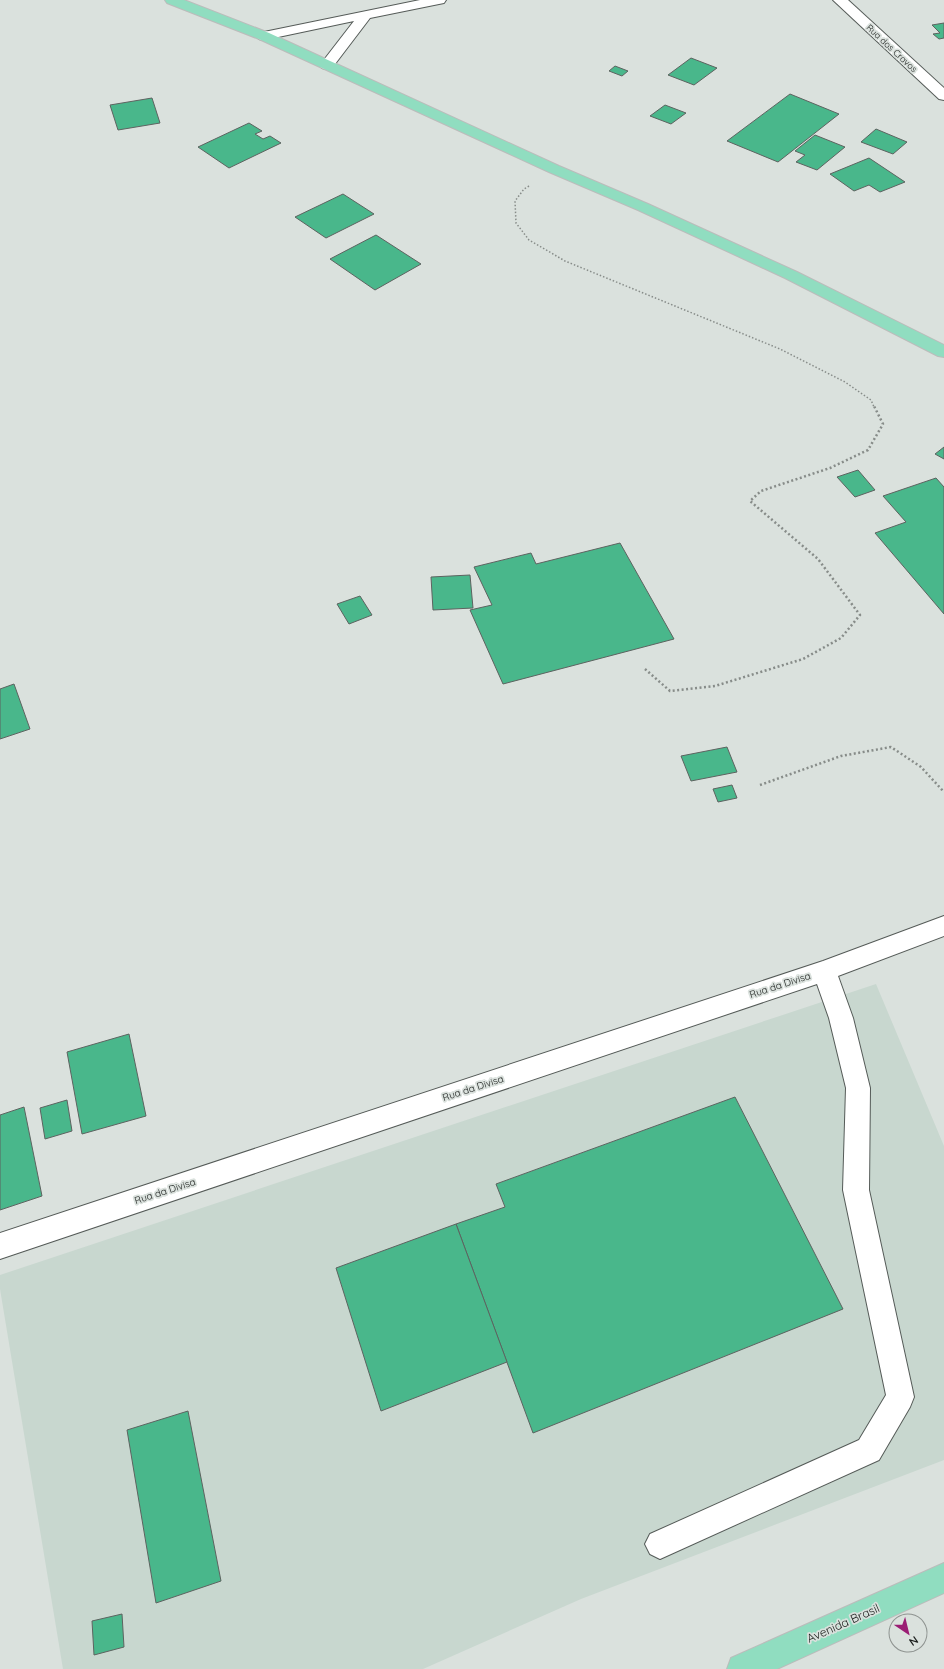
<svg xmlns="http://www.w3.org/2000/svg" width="944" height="1669" font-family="Quicksand,sans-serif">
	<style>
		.built { fill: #c8d7cf }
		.building { fill: #49b78b; stroke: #5d6360 }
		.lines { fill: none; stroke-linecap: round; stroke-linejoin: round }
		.minor-casing { stroke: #555b58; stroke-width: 2 }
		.major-casing { stroke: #bbbcbb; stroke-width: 2 }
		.path-far1 { stroke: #878c89; stroke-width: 1.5; stroke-dasharray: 1.5 2; stroke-linecap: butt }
		.path { stroke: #878c89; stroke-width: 2.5; stroke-dasharray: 2 2.5; stroke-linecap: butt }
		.minor { fill: #fff; fill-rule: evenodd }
		.major { fill: #90ddc0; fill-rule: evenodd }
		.labels { text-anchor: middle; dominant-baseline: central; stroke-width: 3.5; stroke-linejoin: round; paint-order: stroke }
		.far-street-label { font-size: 9px; fill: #1b1e1c; stroke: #dae1dd }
		.street-label { font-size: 10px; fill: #1b1e1c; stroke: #dae1dd }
		.near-street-label { font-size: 12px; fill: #1b1e1c; stroke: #dae1dd }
	</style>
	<rect width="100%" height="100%" fill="#dae1dd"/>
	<!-- built -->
	<polygon class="built" points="876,984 944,1146 944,1460 581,1599 423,1669 63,1669 0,1289 0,1275"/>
	<!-- building -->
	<g class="building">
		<polygon points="944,23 944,38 939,39 933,34 940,33 932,25"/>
		<polygon points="691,58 717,68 694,85 668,75"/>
		<polygon points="615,66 628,71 622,76 609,71"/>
		<polygon points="790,94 839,114 778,162 727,141"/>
		<polygon points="152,98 160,123 118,130 110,105"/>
		<polygon points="665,105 686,113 671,124 650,116"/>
		<polygon points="249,123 262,131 255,134 263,139 270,136 281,143 229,168 198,147"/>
		<polygon points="876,129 907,142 893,154 861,142"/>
		<polygon points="815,135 845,147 817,170 796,162 805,155 795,151"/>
		<polygon points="869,158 905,182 880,192 869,185 854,191 830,174"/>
		<polygon points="343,194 374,214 326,238 295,217"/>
		<polygon points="376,235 421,264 375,290 330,259"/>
		<polygon points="944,447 944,459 935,454"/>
		<polygon points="858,470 875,490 855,497 837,477"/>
		<polygon points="936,478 944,487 944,614 875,533 906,522 883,496"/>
		<polygon points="620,543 674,639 503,684 470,610 492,605 474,567 531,553 536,564"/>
		<polygon points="470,575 473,608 433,610 431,577"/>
		<polygon points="360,596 372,615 349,624 337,604"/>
		<polygon points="14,684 30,729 0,739 0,689"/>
		<polygon points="727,747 737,772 691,781 681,756"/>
		<polygon points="732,785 737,798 718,802 713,789"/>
		<polygon points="129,1034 146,1116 82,1134 67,1052"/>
		<polygon points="735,1097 843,1309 533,1433 456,1224 505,1207 496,1184"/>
		<polygon points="67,1100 72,1131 45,1139 40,1108"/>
		<polygon points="24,1107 42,1196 0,1210 0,1115"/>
		<polygon points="456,1224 507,1362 381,1411 336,1268"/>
		<polygon points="188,1411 221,1581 156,1603 127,1430"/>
		<polygon points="122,1614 124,1647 94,1655 92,1621"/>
	</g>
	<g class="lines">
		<!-- minor casing -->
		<g class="minor-casing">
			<g id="minor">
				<polygon points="420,0 446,0 444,3 439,4 370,18 332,68 327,69 322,68 320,65 354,21 264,40 259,39 257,36 259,33 264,32"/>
				<polygon points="833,0 848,0 944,88 944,100 939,99"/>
				<polygon points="944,916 944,936 838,976 853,1018 870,1088 869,1190 914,1397 910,1407 879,1460 660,1559 650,1554 645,1544 650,1534 859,1440 886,1395 843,1190 846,1088 829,1018 817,984 0,1259 0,1233 823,961"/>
			</g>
		</g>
		<!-- major casing -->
		<g class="major-casing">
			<g id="major">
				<polygon points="165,0 184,0 269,33 559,166 648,204 797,272 944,345 944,357 938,356 785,278 638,210 549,172 259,39 167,3"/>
				<polygon points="944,1563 944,1593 777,1669 727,1669 731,1658"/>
			</g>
		</g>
		<!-- path-far1 -->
		<polyline class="path-far1" points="529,186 524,189 515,201 516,223 529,240 565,261 780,349 845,382 871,400 874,407"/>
		<!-- path -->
		<g class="path">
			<polyline points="645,669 670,691 715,686 803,659 841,638 860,615 818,559 750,501 761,491 830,468 868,450 883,424 874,406"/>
			<polyline points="760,785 841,756 891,747 921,767 944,792"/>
		</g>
		<!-- minor -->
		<use href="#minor" class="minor"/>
		<!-- major -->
		<use href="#major" class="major"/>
	</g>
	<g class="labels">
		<!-- far-street labels -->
		<g class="far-street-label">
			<text transform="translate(892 48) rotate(43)">Rua dos Cravos</text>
		</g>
		<!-- street labels -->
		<g class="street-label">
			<text transform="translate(780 985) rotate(-18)">Rua da Divisa</text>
			<text transform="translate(473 1088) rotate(-18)">Rua da Divisa</text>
			<text transform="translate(165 1191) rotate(-18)">Rua da Divisa</text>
		</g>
		<!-- near-street labels -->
		<g class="near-street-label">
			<text transform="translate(843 1623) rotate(-24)">Avenida Brasil</text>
		</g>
	</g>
	<!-- north arrow -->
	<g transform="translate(908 1633) rotate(145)"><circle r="19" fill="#dae1dd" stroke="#8e9390"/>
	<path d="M0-3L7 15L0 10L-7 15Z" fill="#9a1d74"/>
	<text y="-6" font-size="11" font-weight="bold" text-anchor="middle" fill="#1b1e1c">N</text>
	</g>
</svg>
